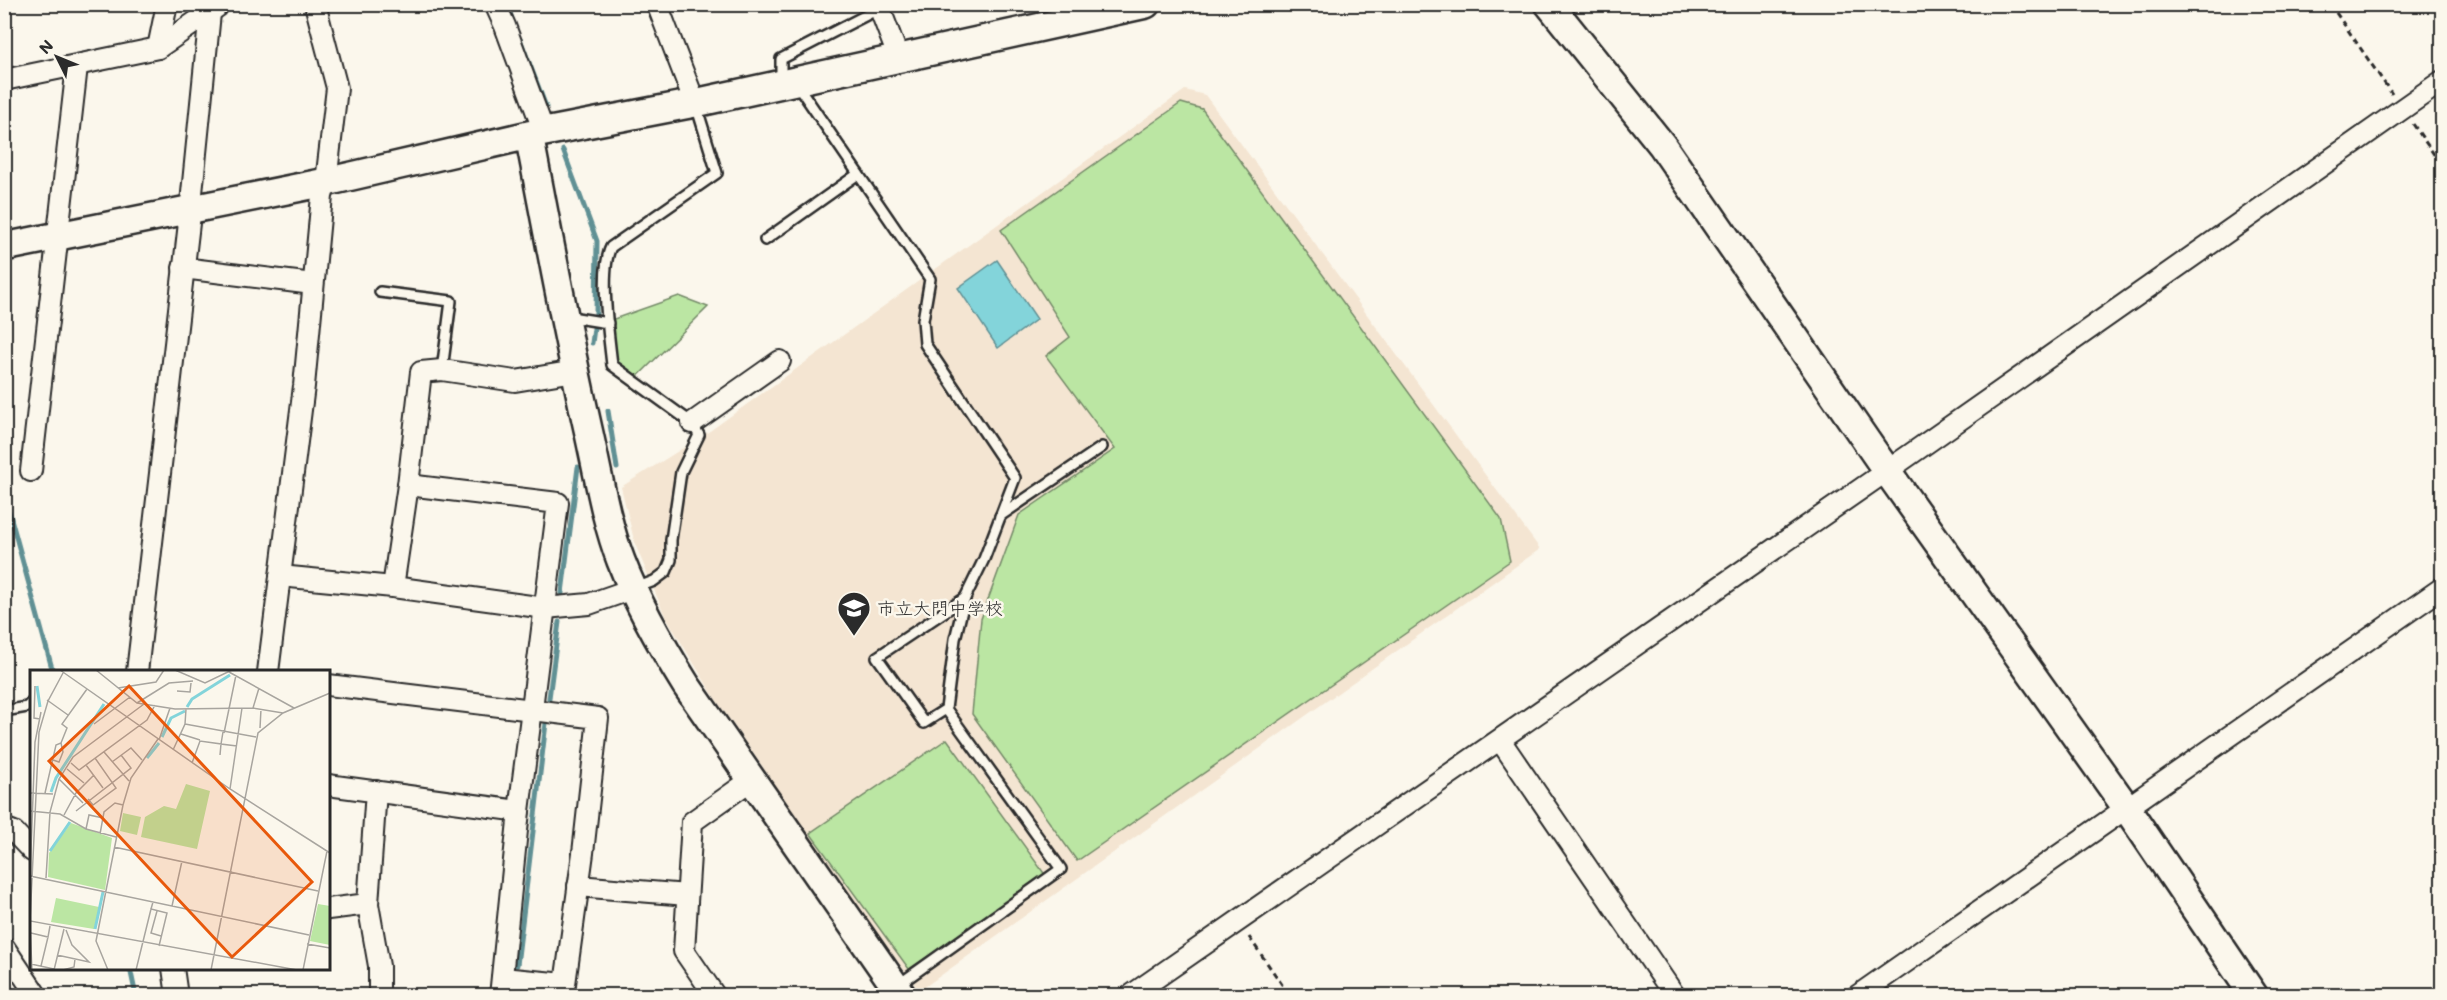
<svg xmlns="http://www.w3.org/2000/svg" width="2447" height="1000" font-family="Mali,'Klee One',sans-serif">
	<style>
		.built { fill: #f4e5d2 }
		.green { fill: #bbe6a3; stroke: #738867; stroke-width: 1.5 }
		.water { fill: #83d4da; stroke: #609094; stroke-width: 1.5 }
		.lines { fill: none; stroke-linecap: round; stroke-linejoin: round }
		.stream { stroke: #609094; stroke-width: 5 }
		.lane-casing { stroke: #2b2b2b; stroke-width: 14 }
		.street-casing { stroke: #2b2b2b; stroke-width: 24 }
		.secondary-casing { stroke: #2b2b2b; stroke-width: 32 }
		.path { stroke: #2b2b2b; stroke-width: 3; stroke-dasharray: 6 4.5; stroke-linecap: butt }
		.lane { stroke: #fbf7ec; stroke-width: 9 }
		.street { stroke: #fbf7ec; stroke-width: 20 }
		.secondary { stroke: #fbf7ec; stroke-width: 27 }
		.labels { text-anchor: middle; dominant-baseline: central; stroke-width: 5; stroke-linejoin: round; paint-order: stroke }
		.poi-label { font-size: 18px; fill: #2b2b2b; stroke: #fbf7ec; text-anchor: start }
		.inset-river { fill: none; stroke: #83d4da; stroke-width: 3 }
		.inset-road { fill: none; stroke: #a8a59f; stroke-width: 1.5 }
		.view { fill: #e8590c; fill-opacity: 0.15; stroke: #e8590c; stroke-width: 3 }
		.inset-edge { fill: none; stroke: #2b2b2b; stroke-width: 3 }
	</style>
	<rect width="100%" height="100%" fill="#fbf7ec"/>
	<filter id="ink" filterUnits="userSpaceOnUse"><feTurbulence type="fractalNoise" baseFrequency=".0167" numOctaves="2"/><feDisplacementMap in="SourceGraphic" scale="12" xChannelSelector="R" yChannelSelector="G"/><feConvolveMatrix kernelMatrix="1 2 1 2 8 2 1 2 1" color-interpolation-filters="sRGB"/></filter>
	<g filter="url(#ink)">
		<!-- built -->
		<polygon class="built" points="1185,90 1205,95 1540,549 919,991 797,824 762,766 718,703 665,616 635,544 621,487 707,433"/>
		<!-- green -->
		<g class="green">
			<polygon points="1181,103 1202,109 1501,519 1510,561 1077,861 972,714 981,619 1019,515 1115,449 1046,356 1070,337 1001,230"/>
			<polygon points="679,296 708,307 636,378 618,366 611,320"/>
			<polygon points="947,739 1046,876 909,969 810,833"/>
		</g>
		<!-- water -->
		<polygon class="water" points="997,260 1037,319 998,348 958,288"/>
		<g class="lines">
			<!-- stream -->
			<g class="stream">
				<polyline points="507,4 512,19"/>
				<polyline points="520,39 546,107"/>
				<polyline points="563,150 597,241 596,314 592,343"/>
				<polyline points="608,411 617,468"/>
				<polyline points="4,493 53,672"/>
				<polyline points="562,593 578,467"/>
				<polyline points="549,698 559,622"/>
				<polyline points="517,965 546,723"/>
				<polyline points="130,968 136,996"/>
				<polyline points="516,996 516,990"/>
			</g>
			<!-- lane casing -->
			<g class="lane-casing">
				<g id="lane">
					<polyline points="781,82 781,59 882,7"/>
					<polyline points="796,83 930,279 923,320 925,344 1015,478 984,559 965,598"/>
					<polyline points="765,240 858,174"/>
					<polyline points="380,292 451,301 442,370"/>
					<polyline points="566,318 577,318 608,323"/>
					<polyline points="1000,516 1102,447"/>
					<path d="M636 588 654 581 666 572 671 560V540L681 472 699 435 692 423 612 365C609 336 599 271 611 247L717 173 696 105"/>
					<polyline points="4,711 27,707 32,702"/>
					<polyline points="898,985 1061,869 946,709 924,723 877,657 965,598 955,639 946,709"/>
				</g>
			</g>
			<!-- street casing -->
			<g class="street-casing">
				<g id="street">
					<polyline points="495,4 505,26 544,132"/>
					<polyline points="657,4 695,103"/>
					<polyline points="878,4 899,59"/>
					<polyline points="158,48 167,4"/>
					<polyline points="4,80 158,48 217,7"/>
					<polyline points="183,268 313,284"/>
					<polyline points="692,423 780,361"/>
					<polyline points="31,471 77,66"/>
					<polyline points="408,485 558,503 519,811 500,996"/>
					<polyline points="280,576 393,587 545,608 589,604 632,589"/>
					<polyline points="393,587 408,485 421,372 442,370 515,381 575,371"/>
					<polyline points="137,672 189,223 210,13"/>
					<polyline points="268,672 304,386 322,196 326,182 337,88 315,4"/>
					<polyline points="328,685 598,718 583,853 565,984 502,978"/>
					<polyline points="1500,740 1675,996"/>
					<polyline points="328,785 519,811"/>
					<polyline points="376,791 368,904 379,966 379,996"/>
					<polyline points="4,828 14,832 32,851"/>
					<polyline points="578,886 687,895"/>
					<polyline points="328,909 368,904"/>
					<polyline points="4,947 37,996"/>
					<polyline points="173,968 177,996"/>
					<polyline points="715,996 684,951 692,822 751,780"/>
					<polyline points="1130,996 1901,461 2442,81"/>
					<polyline points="1857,996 2442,588"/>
				</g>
			</g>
			<!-- secondary casing -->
			<g class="secondary-casing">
				<g id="secondary">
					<polyline points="1549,4 1662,145 1887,471 2126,807 2254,996"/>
					<path d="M529 135C548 233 566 332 588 429 598 473 605 519 621 561 638 605 661 645 686 685L902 996"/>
					<polyline points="4,247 326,182 529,135 695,103 1146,4"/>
				</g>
			</g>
			<!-- path -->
			<g class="path">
				<polyline points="2330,4 2392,94"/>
				<polyline points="2413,124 2442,166"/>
				<polyline points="1249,937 1290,996"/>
			</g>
			<!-- lane -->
			<use href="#lane" class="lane"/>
			<!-- street -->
			<use href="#street" class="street"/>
			<!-- secondary -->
			<use href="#secondary" class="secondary"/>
		</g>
	</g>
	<!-- icons -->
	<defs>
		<g id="school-pin" transform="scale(1.725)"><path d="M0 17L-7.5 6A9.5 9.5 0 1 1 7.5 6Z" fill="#2b2b2b" stroke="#fbf7ec"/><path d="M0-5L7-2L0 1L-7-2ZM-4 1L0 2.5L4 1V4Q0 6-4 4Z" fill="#fff"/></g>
	</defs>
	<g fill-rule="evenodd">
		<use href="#school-pin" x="854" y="608"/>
	</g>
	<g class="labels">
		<!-- poi labels -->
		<g class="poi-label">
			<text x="877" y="608">市立大門中学校</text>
		</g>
	</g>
	<!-- overview -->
	<g transform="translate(30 670)">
		<rect width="300" height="300" fill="#fbf7ec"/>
		<path d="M156 114 180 121 167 179 111 167 115 147 134 136 146 139ZM93 143 111 147 107 165 90 161ZM41 153 82 168 75 220 18 207 19 183ZM26 228 69 237 64 259 21 252ZM288 234 300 236V275L280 271Z" fill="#bbe6a3"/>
		<path class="inset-river" d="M7 16 10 37M157 37 162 29 200 5M132 67 141 48 155 41M117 88 129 73M21 122 26 108 74 34M20 181 40 152M65 259 73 222"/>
		<path class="inset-road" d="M30 0 200 119 300 183M66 0 107 33 145 39 223 38 253 43M145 0 175 13 202 0M199 2 264 38M33 3 18 31 9 62 0 251 267 300M5 16 4 48 10 49M88 18 126 12 134 0M147 21 160 22 161 13M17 30 38 45M107 33 139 13 163 11M223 38 229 18M64 54 100 27M155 54 226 67M230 58 231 39M193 62 191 74 207 76M194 63 206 5M151 64 170 70M129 70 140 38M143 80 155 54 156 39M74 82 99 111M23 90 29 92 33 82 31 73M82 92 101 78 112 90M41 93 49 100 117 50 125 35M162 93 170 71 191 74 190 85M56 95 73 118M37 99 54 113M29 109 53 133M200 119 212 38M0 123 23 124M15 123 26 75 31 73 37 58 32 54 57 19M58 129 63 135 86 118 65 88M0 141 30 144 56 159 86 167M46 141 101 98 91 85M34 145 46 123 64 105M56 159 59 145 73 148M70 164 74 142 85 133 93 135M84 177 288 221M0 206 279 265M0 208 5 72 11 42M16 208 20 142 29 109 43 87 114 34M123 232 121 239 137 243 129 276M142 236 152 191M127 241 121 263 131 266M0 256 2 300M1 263 18 267 20 256M277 274 300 278M27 285 59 292 42 275 36 260M1 294 24 299M11 296 18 267M24 300 34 259M33 300 44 297 45 289M78 300 66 271 93 135 101 108 128 69M106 300 121 239M181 300 228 63 253 43 300 23M273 300 297 181"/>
		<path class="view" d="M99 16 282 212 202 287 19 91Z"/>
		<rect width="300" height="300" class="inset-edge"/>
	</g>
	<!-- margin -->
	<rect width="2447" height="1000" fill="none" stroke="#fbf7ec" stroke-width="24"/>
	<rect x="12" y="12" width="2423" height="976" fill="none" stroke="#2b2b2b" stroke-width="2" filter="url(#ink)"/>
	<!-- north arrow -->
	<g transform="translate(57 57) rotate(313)" stroke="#fbf7ec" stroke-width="4.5" paint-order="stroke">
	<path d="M0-4.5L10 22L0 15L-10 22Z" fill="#2b2b2b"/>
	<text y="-9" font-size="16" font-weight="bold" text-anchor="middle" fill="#2b2b2b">N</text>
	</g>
</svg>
